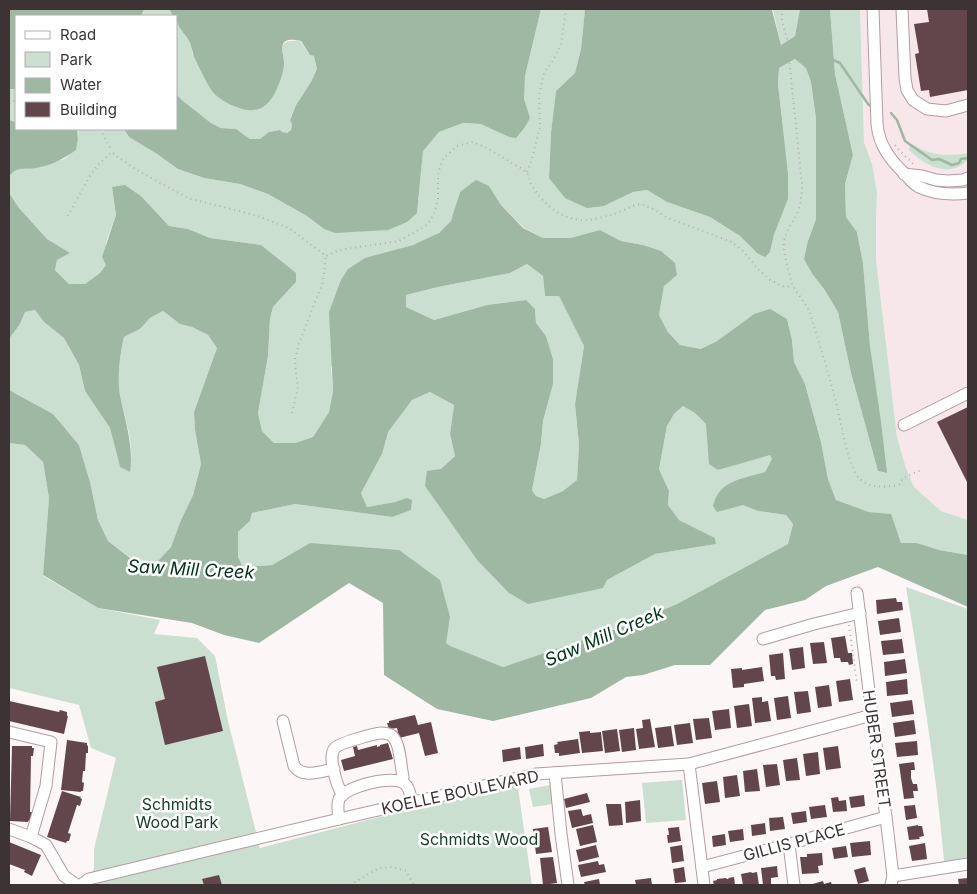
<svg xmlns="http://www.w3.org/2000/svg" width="977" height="894" font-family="Inter,sans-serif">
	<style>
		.built { fill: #f7e7ea }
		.green { fill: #cadfcf }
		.water { fill: #9eb8a4; fill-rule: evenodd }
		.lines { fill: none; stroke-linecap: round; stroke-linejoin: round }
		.stream { stroke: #9eb8a4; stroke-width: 2.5 }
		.building { fill: #63464c }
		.minor-casing { stroke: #b69aa0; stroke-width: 13 }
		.path { stroke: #b6aeaf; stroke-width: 2; stroke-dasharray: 1 4; stroke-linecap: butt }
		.minor { stroke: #fff; stroke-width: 11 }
		.labels { text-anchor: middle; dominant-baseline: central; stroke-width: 5; stroke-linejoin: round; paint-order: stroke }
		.street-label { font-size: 16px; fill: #3d3234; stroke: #fff }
		.park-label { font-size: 16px; fill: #154225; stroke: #fff }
		.water-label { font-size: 18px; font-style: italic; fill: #023317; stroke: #fff }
	</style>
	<rect width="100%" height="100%" fill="#fcf6f7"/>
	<!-- built -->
	<polygon class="built" points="860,9 968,9 968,520 941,511 914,487 906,468 897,437 876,259 876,219 877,192 872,164 864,142"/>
	<!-- green -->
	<g class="green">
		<polygon points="144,9 169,9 173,16 141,16"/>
		<path d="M541 9H585L581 49 575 73 556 91 551 132 549 178 604 206 633 192 647 190 667 202 710 217 740 236 757 253 770 252 774 235 788 199V173L778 84 779 68 795 59 806 67 811 82 816 119V219L808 241 813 275 824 289 838 312 851 373 878 471 886 473 870 346 863 263 857 232 846 217 845 184 853 155 835 74 830 9H860L864 142 872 164 877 192 876 219V259L897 437 906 468 914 487 941 511 968 520V555L939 550 917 543H901L890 514 869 512 836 500 828 479 821 442 805 384 794 362 792 340 787 319 754 314 717 341 701 349 680 345 668 332 659 315 664 286 643 245 621 241 600 230 570 238H543L524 228 501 205 489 186 460 192C457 200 456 210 452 219 443 238 409 246 390 252L331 368 333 391 329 412 313 437 295 443H274L262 431 258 413 268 356 270 319 273 307 296 282 261 245 210 238 188 229 169 226 142 197 112 188 116 215 106 242V265L100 273 85 284H69L55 270 57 260 69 253 47 239 19 208 9 193V177L12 172 23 168H39L64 159 76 150 78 140 77 129H124L129 137 157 154 178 169 204 178 240 184 268 194 307 216 324 229 335 233 417 213 423 150 439 132 463 123 482 124 509 137 530 118 523 99 525 76Z"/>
		<polygon points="771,9 800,9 795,36 781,45 773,10"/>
		<path d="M176 21 190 43 193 55 284 66C283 47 277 39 300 41L310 55 314 56 317 69 311 82 296 105 290 119 292 124 291 130 287 133 282 132 280 130 269 132 260 139H250L236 129 221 128 211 123 183 101 176 94Z"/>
		<polygon points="9,89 16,89 16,122 9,120"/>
		<path d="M912 144C916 146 919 148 923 150 938 156 953 156 968 153V160C949 178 928 167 911 152L909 150 910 146Z"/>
		<polygon points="527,264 543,276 545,296 559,296 584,346 575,404 579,445 577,480 563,491 544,499 536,496 532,490 541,444 543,421 553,384 553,359 546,336 536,323 535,309 525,300 487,305 434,320 406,307 406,295 438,287 510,273"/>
		<path d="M35 310 44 322 64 338 79 365 85 391 110 428 120 467 129 471C136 447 125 420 120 395 117 378 120 354 124 337L140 329 150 318 163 311 180 324 192 327 208 335 217 348 194 412 195 430 201 464 193 495 181 520 171 547 157 562 135 561 108 541 98 520 90 482 79 445 53 414 9 390V339L20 324 25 312Z"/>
		<polygon points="430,392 454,405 450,434 455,456 441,469 607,580 655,554 716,544 715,538 679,520 668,505 669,491 659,469 667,426 674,414 683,406 695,413 706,424 718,470 770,454 772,459 765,472 730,483 743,505 758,511 786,515 793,524 788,544 677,604 622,627 503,667 449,646 446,643 446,639 310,543 272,565 243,567 238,557 238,532 250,521 252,513 295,504 392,517 407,499 395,502 367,507 361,493 382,454 387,432 412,400"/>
		<polygon points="9,443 25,445 43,462 49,498 43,576 98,608 160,620 154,634 197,638 215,656 228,721 260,848 517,781 532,885 89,885 94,868 94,849 116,758 91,748 79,705 9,688"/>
		<path d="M906 587 968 609V858L944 861C936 769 921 678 906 587Z"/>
		<polygon points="682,780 686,820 646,823 642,783"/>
		<polygon points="550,785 553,804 533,807 529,789"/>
	</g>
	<!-- water -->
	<g class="water">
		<polygon points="9,9 144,9 141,16 16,16 16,89 9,89"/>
		<path d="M169 9H541L525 76 524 99 530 118 525 127 516 138 509 137 481 124 463 123 439 132 423 151 417 213 407 222 388 230 335 233 324 229 307 216 268 194 240 184 204 178 178 169 157 154 129 137 124 129H176V94L183 101 211 123 221 128 236 129 250 139H260L269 132 280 130 282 132 287 133 291 130 292 124 290 120 296 105 311 82 317 69 314 56 310 55 301 41C295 40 286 38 283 44 281 50 284 58 284 63 284 70 281 79 278 86 269 108 257 116 234 106 226 103 218 98 212 91 206 82 201 71 196 61 193 55 192 49 190 43 186 34 176 27 176 16H173Z"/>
		<polygon points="585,9 771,9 772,10 781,45 795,36 800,9 830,9 835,74 853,155 845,184 846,217 857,232 863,263 870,346 881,422 887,473 878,471 851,373 838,312 824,289 813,275 804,259 808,241 816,219 816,119 811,82 806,68 795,59 779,68 778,84 788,173 788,199 774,235 770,252 765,257 757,253 740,236 710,217 667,202 647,190 633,192 604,206 587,208 565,198 549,178 551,132 556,91 575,73 581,49"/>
		<path d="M9 120 16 122V129H77L78 140 76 150C65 158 54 164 41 167 29 171 17 164 9 177Z"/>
		<path d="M476 180 489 186 501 205 523 228 543 238H570L600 230 621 241 643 245 661 251 675 263 677 275 664 286 659 315 668 332 680 345 701 349 717 341 754 314 770 309 787 319 792 340 794 362 805 384 821 442 828 479 836 500 869 512 891 514 901 543H917L939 550 968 555V607L878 567 826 586 805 600 765 610 710 665H675L643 675 626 677 591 698 493 721 437 709 384 675 383 603 349 583 259 643 224 635 192 623 98 608 43 575 49 498 43 462 25 445 9 443V390L53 414 79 445 90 482 98 520 108 541 134 561 157 562 171 547 181 520 193 495 201 464 195 430 194 412 217 348 208 335 192 327 180 324 163 311 150 318 140 329 124 337C120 354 117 378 120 395 125 421 134 446 130 472L120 467 110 428 85 391 79 365 64 338 44 322 35 310 25 312 20 324 9 339V193L19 208 47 239 70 253 57 260 55 270 69 284H85L100 273 106 265 102 257 116 215 112 187 125 185 142 197 169 226 188 229 210 238 261 245 296 273V282L273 307 270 319 268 356 258 413 262 431 274 443H295L313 437 329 412 333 391 329 312 341 280 348 269 365 258 413 245 439 233 451 221 460 192ZM527 264 543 276 545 296H559L584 346 575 404 579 445 577 480 563 491 544 499 536 496 532 490 541 444 543 421 553 384V359L546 336 536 323 535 309 526 300 487 305 434 320 406 307V295L438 287 510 273ZM430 392 454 405 450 434 455 456 441 469 427 471 425 486 478 561 509 593 528 604 603 588 607 580 655 554 716 544 715 538 679 520 668 505 669 491 659 469 667 426 674 414 683 406 695 413 706 424 709 464 718 470 770 455 772 459 765 472C743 479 719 480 713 506L717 512 743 505 758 511 786 515 793 524 788 544 677 604 622 627 503 667 450 646 446 643 450 617 440 580 399 550 310 543 272 565 243 567 238 557V532L250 521 252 513 295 504 392 517 411 510 412 500 407 498 395 502 367 507 361 493 382 454 388 432 412 400Z"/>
	</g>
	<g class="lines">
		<!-- stream -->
		<g class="stream">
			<polyline points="831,59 840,63 868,104 872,107"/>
			<polyline points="891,113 897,120 905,141 932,160 939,159 952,165 959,163 961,159 968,158"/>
		</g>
	</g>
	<!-- building -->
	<g class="building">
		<polygon points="927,9 968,9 968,90 930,97 929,90 921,91 915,54 919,53 914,24 929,22"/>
		<polygon points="968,407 968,484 937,422"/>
		<polygon points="896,598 897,602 902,602 903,610 877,614 876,600"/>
		<polygon points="899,618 901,632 880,635 878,621"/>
		<polygon points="845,636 848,653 852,653 853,664 849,665 848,662 841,662 840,658 834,658 831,638"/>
		<polygon points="902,639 904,653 883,655 881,641"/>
		<polygon points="824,642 827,663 813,664 810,643"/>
		<polygon points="803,647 805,668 792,670 789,649"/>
		<polygon points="783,653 785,679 776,680 775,676 771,676 769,655"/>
		<polygon points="205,656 223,731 165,745 155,702 165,699 157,667"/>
		<polygon points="905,659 907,673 885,676 884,662"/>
		<polygon points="762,667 764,681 744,684 744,687 733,688 731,669 742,668 742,670"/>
		<polygon points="850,679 853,700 839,702 836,681"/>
		<polygon points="907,679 908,694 887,696 886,682"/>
		<polygon points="829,685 832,706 818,708 815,687"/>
		<polygon points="808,691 811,712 797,714 794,692"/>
		<polygon points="788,696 791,718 777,720 774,698"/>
		<polygon points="762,697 762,702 768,701 771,721 755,723 752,698"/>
		<polygon points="912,700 914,714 892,717 890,703"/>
		<polygon points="9,701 59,712 60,710 67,712 67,716 68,716 64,734 9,721"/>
		<polygon points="749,704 752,726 737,728 734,706"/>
		<polygon points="729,709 731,728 715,730 712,711"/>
		<polygon points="415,715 418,725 431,722 438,753 425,756 419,733 399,738 397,728 389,729 387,723 389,723 389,721"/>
		<polygon points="709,718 712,738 696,740 693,719"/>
		<polygon points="650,719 655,747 639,749 636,729 643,728 642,720"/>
		<polygon points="914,720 916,734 895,737 893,723"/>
		<polygon points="690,723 693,743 677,745 674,725"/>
		<polygon points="671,726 674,746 658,748 655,728"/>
		<polygon points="634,728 636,750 622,752 619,730"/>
		<polygon points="617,729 620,751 605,753 602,731"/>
		<polygon points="590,731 590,733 601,732 603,751 582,753 579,732"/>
		<polygon points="578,739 580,753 559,756 559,753 555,753 554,745 558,744 557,742"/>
		<polygon points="67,740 87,743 87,745 88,746 88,753 86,753 85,771 83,771 82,782 84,783 83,791 81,791 81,792 61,790"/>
		<polygon points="917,741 918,755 897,757 895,743"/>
		<polygon points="388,743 393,759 344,771 341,760 355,756 353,747 357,746 358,750 377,745 377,747 380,746 380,745"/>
		<polygon points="543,744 544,756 526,759 525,747"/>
		<polygon points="12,746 32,746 32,748 34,748 33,756 31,756 30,812 32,812 31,820 29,820 28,822 10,821"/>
		<polygon points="838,746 841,768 826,770 823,748"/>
		<polygon points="520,747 521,759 503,762 502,750"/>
		<polygon points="818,752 820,774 806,776 803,754"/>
		<polygon points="797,758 800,780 786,781 783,760"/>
		<polygon points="914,762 915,770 911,770 911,778 913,784 917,784 918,791 913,791 914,798 904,799 899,764"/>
		<polygon points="777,764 780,785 766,787 763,765"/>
		<polygon points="757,769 760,791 745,792 743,771"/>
		<polygon points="737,775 740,796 725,798 723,777"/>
		<polygon points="717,781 720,802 705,804 702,783"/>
		<polygon points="62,791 81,797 80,798 82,799 80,806 77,805 68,833 71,834 69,841 67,841 66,843 47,837"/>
		<polygon points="587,793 590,802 566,808 564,799"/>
		<polygon points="864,795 865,806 851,808 849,797"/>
		<polygon points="838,797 839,801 846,800 847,811 833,812 831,798"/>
		<polygon points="640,800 641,821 626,823 625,802"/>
		<polygon points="606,804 621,804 623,825 609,826"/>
		<polygon points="825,805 827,817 811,819 809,807"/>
		<polygon points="915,805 917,818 906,820 904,806"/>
		<polygon points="581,809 583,816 591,814 593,823 572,828 568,811"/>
		<polygon points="806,811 807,822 793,824 791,813"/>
		<polygon points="783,817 785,829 770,831 769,818"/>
		<polygon points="765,823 766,834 752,836 751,825"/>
		<polygon points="593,825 597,842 580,846 576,829"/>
		<polygon points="918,825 918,826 922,826 924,836 919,837 920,839 909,840 907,827"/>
		<polygon points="548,827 552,852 536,854 533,829"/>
		<polygon points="679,827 681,841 668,843 667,835 669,835 668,828"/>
		<polygon points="743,829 744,840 730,842 728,831"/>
		<polygon points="725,834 726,845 713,847 712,836"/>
		<polygon points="870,841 871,855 852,857 850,843"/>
		<polygon points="9,842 41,855 32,876 24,872 25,870 9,864"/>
		<polygon points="925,843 927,859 912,861 909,846"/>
		<polygon points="596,845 599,857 579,862 576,850"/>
		<polygon points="682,845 684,861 672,863 670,847"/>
		<polygon points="846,846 848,857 834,859 832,848"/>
		<polygon points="822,853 823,865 818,866 819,873 802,874 800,857 807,857 807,854"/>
		<polygon points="553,857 557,883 543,885 540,858"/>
		<polygon points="598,861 599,865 604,864 606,872 581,877 578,865"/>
		<polygon points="777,866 778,877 771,878 771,885 763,885 761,868"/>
		<polygon points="684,867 686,882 675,883 673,869"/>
		<polygon points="865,867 869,881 858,884 854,870"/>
		<polygon points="751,872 752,873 757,872 759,885 743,885 741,874"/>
		<polygon points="219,875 222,885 204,885 202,879"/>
		<polygon points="734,877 735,885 714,885 713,881 717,880 717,879 726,878 727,879 729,879 728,878"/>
		<polygon points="651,878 652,885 636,885 635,880"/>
		<polygon points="968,878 968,885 959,885 958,879"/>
		<polygon points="599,879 600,885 585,885 584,882"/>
		<polygon points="823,881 824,884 831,882 832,885 809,885"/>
	</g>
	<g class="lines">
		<!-- minor casing -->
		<g class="minor-casing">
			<g id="minor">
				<path d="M873 9 877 124C879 146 891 161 907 176 910 180 914 184 919 187 934 194 952 195 968 193"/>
				<polyline points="902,9 905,78 907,90 913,100 927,109 946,111 968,105"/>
				<polyline points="904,174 922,176 936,180 948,181 963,180 968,178"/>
				<polyline points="904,425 968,393"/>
				<polyline points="857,593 872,715 886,817 893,876 891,885"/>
				<polyline points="763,639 814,624 860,613"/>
				<path d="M283 721 294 766C303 779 321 771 334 769"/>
				<polyline points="9,732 51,742 46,786 31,837 46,845 64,876 77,885"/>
				<polyline points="689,764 704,885"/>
				<polyline points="555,773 561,834 568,885"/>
				<path d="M343 795C337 787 327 756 335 748 339 743 376 733 382 733 388 733 393 735 395 740 400 746 401 768 403 777L401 781"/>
				<path d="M339 819C338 813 337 805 339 799 345 786 395 774 405 784 410 788 410 796 412 802"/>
				<polyline points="9,829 31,837"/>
				<polyline points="789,844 794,885"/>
				<polyline points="702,867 789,844 886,817"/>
				<polyline points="893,876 968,864"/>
				<polyline points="81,885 89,879 339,819 536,774 689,764 872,715"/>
			</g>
		</g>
		<!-- path -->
		<g class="path">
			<path d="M782 9V21L787 39 802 184C802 193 801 202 798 211 794 222 785 231 784 243 783 255 789 269 791 281 795 292 804 300 809 311 820 345 831 380 839 415 843 431 848 466 859 478 870 489 884 487 899 485L903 478 921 470"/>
			<polyline points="9,103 16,100"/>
			<polyline points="100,129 112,151"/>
			<polyline points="895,145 900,151 914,165"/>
			<polyline points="527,172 531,162 540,127 539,95 544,73 553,61 561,45 566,9"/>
			<polyline points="68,216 89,177 98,165 112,152 118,157 137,170 173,190 191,199 255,215 289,228 326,256 339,250 399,241 422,228 428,224 434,214 438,199 438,175 440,166 444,158 457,146 464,144 473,142 487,148 527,172 531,184 539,196 550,207 557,212 569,218 579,220 590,220 612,215 635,205 641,204 653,209 668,218 732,242 743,251 758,269 770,280 785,287 793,286"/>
			<polyline points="292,413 298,387 296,374 295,359 299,343 323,282 326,256"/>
			<polyline points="849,625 857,684"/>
			<polyline points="350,885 379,868 393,867 406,871 414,885"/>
		</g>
		<!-- minor -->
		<use href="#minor" class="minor"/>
	</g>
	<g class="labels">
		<!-- street labels -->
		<g class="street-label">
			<text transform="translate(877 749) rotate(82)">HUBER STREET</text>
			<text transform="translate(460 792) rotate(-12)">KOELLE BOULEVARD</text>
			<text transform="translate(794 842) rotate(-15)">GILLIS PLACE</text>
		</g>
		<!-- park labels -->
		<g class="park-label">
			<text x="177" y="804">Schmidts<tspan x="177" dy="18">Wood Park</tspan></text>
			<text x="479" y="839">Schmidts Wood</text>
		</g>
		<!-- water labels -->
		<g class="water-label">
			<text transform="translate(191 569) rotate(3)">Saw Mill Creek</text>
			<text transform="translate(604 636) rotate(-23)">Saw Mill Creek</text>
		</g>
	</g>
	<!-- border -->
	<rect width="977" height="894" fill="none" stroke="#3d3234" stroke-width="20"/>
	<!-- legend -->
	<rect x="15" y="15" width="162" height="115" fill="#ffffff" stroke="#b1adae"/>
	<rect x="25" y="31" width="25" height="8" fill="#ffffff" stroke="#b1adae"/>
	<text x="60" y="40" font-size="15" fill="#3d3234">Road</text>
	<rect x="25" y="52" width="25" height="15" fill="#cadfcf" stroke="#b1adae"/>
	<text x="60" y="65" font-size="15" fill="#3d3234">Park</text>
	<rect x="25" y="78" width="25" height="15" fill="#9eb8a4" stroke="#b1adae"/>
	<text x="60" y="90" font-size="15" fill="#3d3234">Water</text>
	<rect x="25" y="102" width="25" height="15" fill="#63464c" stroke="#b1adae"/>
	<text x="60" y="115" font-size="15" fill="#3d3234">Building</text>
</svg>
